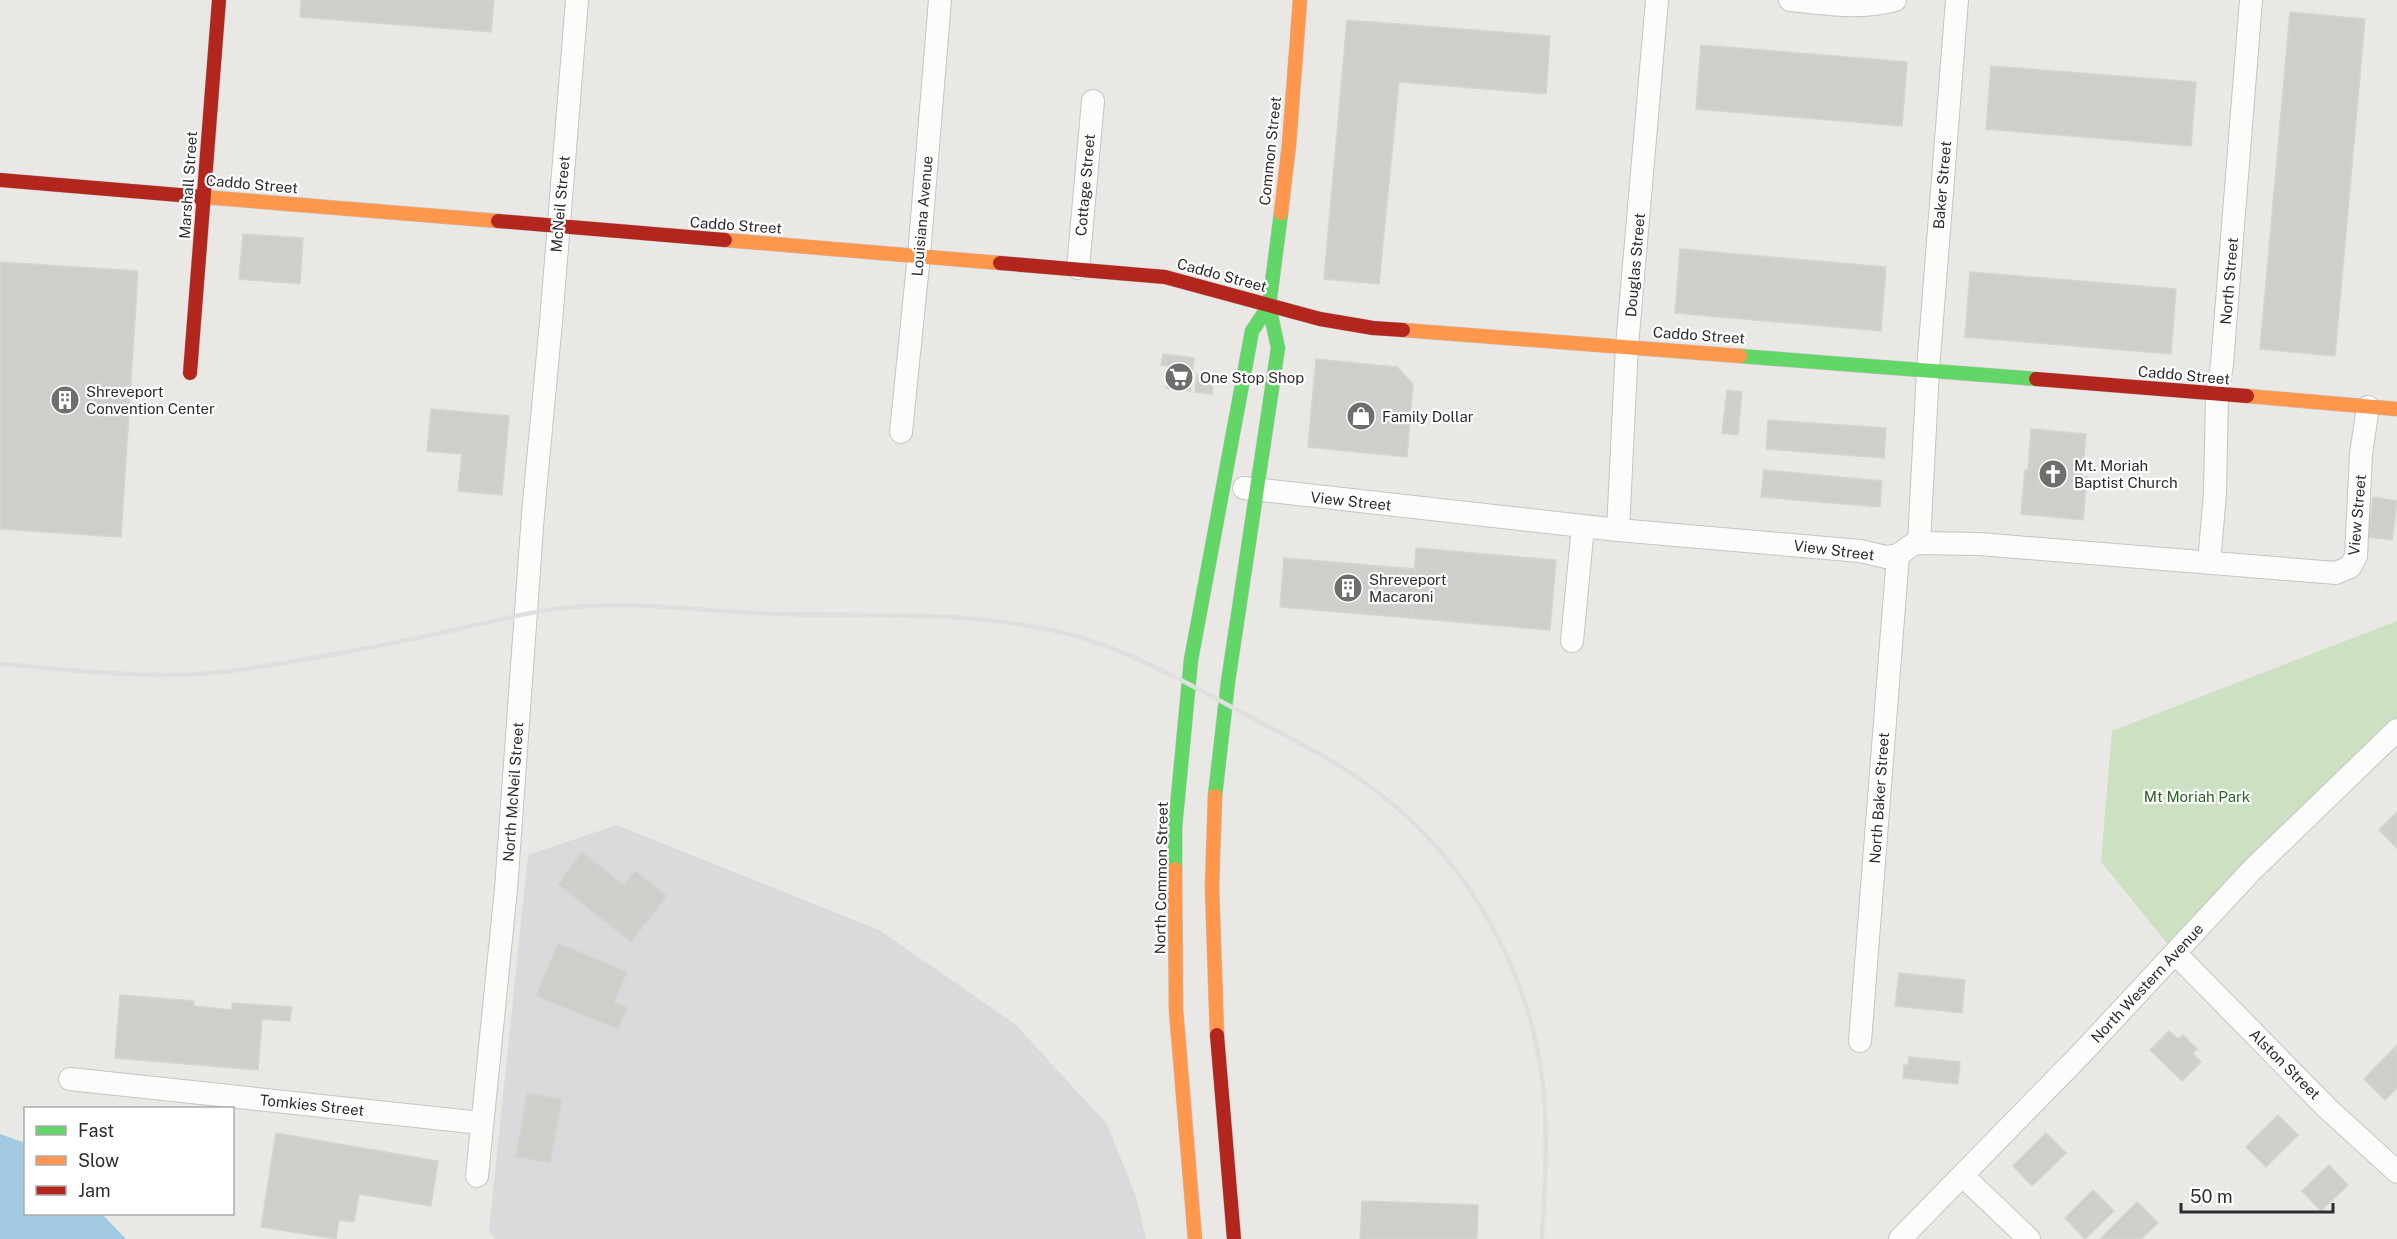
<svg xmlns="http://www.w3.org/2000/svg" width="2397" height="1239" font-family="'Public Sans',sans-serif">
	<style>
		.industrial { fill: #dbd9db }
		.green { fill: #cbe1c2 }
		.water { fill: #a1c9e2 }
		.building { fill: #cfcecb; stroke: #d5d4d0; stroke-width: 1.5 }
		.lines { fill: none; stroke-linecap: round; stroke-linejoin: round }
		.street-casing { stroke: #c4c4c4; stroke-width: 24 }
		.fast-casing { stroke: #c4c4c4; stroke-width: 15 }
		.slow-casing { stroke: #c4c4c4; stroke-width: 15 }
		.jam-casing { stroke: #c4c4c4; stroke-width: 15 }
		.street { stroke: #fcfcfb; stroke-width: 22 }
		.fast { stroke: #63d668; stroke-width: 14 }
		.slow { stroke: #ff974d; stroke-width: 14 }
		.jam { stroke: #b3261e; stroke-width: 14 }
		.rail { stroke: #dfdfe0; stroke-width: 4.5 }
		.labels { text-anchor: middle; dominant-baseline: central; stroke-width: 4.5; stroke-linejoin: round; paint-order: stroke }
		.street-label { font-size: 15px; fill: #2d2d2d; stroke: #fff }
		.poi-label { font-size: 15px; fill: #2d2d2d; stroke: #fff; text-anchor: start }
		.park-label { font-size: 15px; fill: #2a6325; stroke: #fff }
	</style>
	<rect width="100%" height="100%" fill="#eae8e5"/>
	<!-- industrial -->
	<polygon class="industrial" points="617,825 879,930 1015,1024 1107,1124 1136,1196 1146,1239 495,1239 489,1231 528,855"/>
	<!-- green -->
	<polygon class="green" points="2397,621 2397,729 2176,954 2101,862 2112,731"/>
	<!-- water -->
	<polygon class="water" points="0,1134 25,1143 26,1214 102,1214 126,1239 0,1239"/>
	<!-- building -->
	<g class="building">
		<polygon points="301,0 494,0 491,32 300,17"/>
		<polygon points="2290,12 2365,19 2335,356 2260,349"/>
		<polygon points="1347,20 1550,36 1546,94 1399,82 1379,284 1324,279"/>
		<polygon points="1701,45 1907,62 1902,126 1696,109"/>
		<polygon points="1991,66 2196,82 2191,146 1986,129"/>
		<polygon points="243,234 303,238 300,284 239,279"/>
		<polygon points="1680,249 1886,267 1881,331 1675,313"/>
		<polygon points="0,262 138,271 121,537 0,529"/>
		<polygon points="1970,272 2176,289 2171,354 1965,337"/>
		<polygon points="1163,354 1194,358 1190,391 1166,388 1169,366 1161,365"/>
		<polygon points="1316,359 1397,367 1413,384 1407,457 1308,447"/>
		<polygon points="1197,374 1214,376 1212,394 1195,392"/>
		<polygon points="1727,390 1742,392 1738,435 1722,433"/>
		<polygon points="431,409 509,416 502,495 458,491 462,454 427,451"/>
		<polygon points="1768,420 1886,428 1884,458 1766,449"/>
		<polygon points="2031,429 2086,434 2082,477 2087,477 2083,520 2021,514 2025,470 2028,470"/>
		<polygon points="1764,470 1882,481 1880,507 1761,497"/>
		<polygon points="2373,497 2397,501 2392,540 2368,537"/>
		<polygon points="1416,548 1556,560 1550,630 1411,618"/>
		<polygon points="1284,558 1415,569 1411,618 1280,607"/>
		<polygon points="2397,812 2397,848 2379,830"/>
		<polygon points="582,852 624,885 635,871 667,896 631,942 558,884"/>
		<polygon points="558,943 627,972 614,1002 627,1007 618,1029 536,996"/>
		<polygon points="1899,973 1965,980 1962,1013 1895,1006"/>
		<polygon points="120,995 194,1001 194,1006 232,1010 232,1003 292,1007 290,1021 262,1019 258,1070 115,1058"/>
		<polygon points="2169,1031 2178,1039 2183,1035 2197,1049 2193,1054 2201,1062 2182,1081 2150,1050"/>
		<polygon points="2397,1045 2397,1088 2385,1100 2364,1079"/>
		<polygon points="1909,1057 1960,1062 1958,1084 1903,1078 1904,1065 1908,1065"/>
		<polygon points="527,1093 562,1099 550,1163 516,1157"/>
		<polygon points="2278,1115 2298,1135 2266,1167 2246,1147"/>
		<polygon points="276,1133 438,1161 431,1206 359,1194 354,1222 339,1220 336,1239 261,1227"/>
		<polygon points="2046,1133 2066,1153 2032,1186 2013,1166"/>
		<polygon points="2329,1165 2348,1185 2321,1211 2302,1191"/>
		<polygon points="2093,1190 2114,1211 2085,1239 2065,1218"/>
		<polygon points="1362,1201 1478,1205 1477,1239 1360,1239"/>
		<polygon points="2137,1202 2158,1223 2141,1239 2100,1239"/>
	</g>
	<g class="lines">
		<!-- street casing -->
		<g class="street-casing">
			<g id="street">
				<path d="M1790 0C1825 3 1861 10 1895 0"/>
				<polyline points="1078,268 1093,101"/>
				<polyline points="901,432 919,255 940,0"/>
				<polyline points="1244,488 1618,530 1860,551 1886,557 1898,555 1915,543 1979,544 2336,573 2350,567 2356,556 2361,454 2368,407"/>
				<polyline points="1618,530 1627,346 1657,0"/>
				<polyline points="1919,543 1928,370 1957,0"/>
				<polyline points="2209,562 2215,494 2217,394 2222,364 2251,0"/>
				<polyline points="1572,641 1583,526"/>
				<polyline points="2176,954 2327,1108 2397,1172"/>
				<polyline points="1860,1041 1898,555"/>
				<polyline points="70,1079 481,1123"/>
				<polyline points="477,1176 506,889 533,514 551,322 577,0"/>
				<polyline points="1963,1176 2029,1239"/>
				<polyline points="1900,1239 2081,1054 2252,870 2397,730"/>
			</g>
		</g>
		<!-- fast casing -->
		<g class="fast-casing">
			<g id="fast">
				<polyline points="1740,356 2036,379"/>
				<polyline points="1215,796 1228,682 1278,348 1269,306 1281,213"/>
				<polyline points="1175,869 1175,828 1191,660 1252,331 1269,306"/>
			</g>
		</g>
		<!-- slow casing -->
		<g class="slow-casing">
			<g id="slow">
				<polyline points="203,197 498,221"/>
				<polyline points="1281,213 1289,145 1300,0"/>
				<polyline points="725,240 1000,263"/>
				<polyline points="1403,330 1740,356"/>
				<polyline points="2247,396 2397,409"/>
				<polyline points="1215,796 1212,887 1217,1035"/>
				<polyline points="1175,869 1176,1010 1195,1239"/>
			</g>
		</g>
		<!-- jam casing -->
		<g class="jam-casing">
			<g id="jam">
				<polyline points="0,180 203,197"/>
				<polyline points="498,221 725,240"/>
				<polyline points="1000,263 1165,277 1320,319 1373,328 1403,330"/>
				<polyline points="190,373 219,0"/>
				<polyline points="2036,379 2247,396"/>
				<polyline points="1217,1035 1234,1239"/>
			</g>
		</g>
		<!-- street -->
		<use href="#street" class="street"/>
		<!-- fast -->
		<use href="#fast" class="fast"/>
		<!-- slow -->
		<use href="#slow" class="slow"/>
		<!-- jam -->
		<use href="#jam" class="jam"/>
		<!-- rail -->
		<path class="rail" d="M0 664C77 670 154 681 231 671 298 662 365 649 431 635 478 626 525 611 573 607 641 601 709 612 776 614 865 616 958 611 1046 629 1118 643 1186 682 1250 717 1292 739 1337 761 1375 790 1468 860 1529 969 1543 1084 1548 1135 1545 1188 1542 1239"/>
	</g>
	<!-- icons -->
	<defs>
		<g id="supermarket-disc" transform="scale(1.5)"><circle r="9.5" fill="#6f6e6d" stroke="#fff"/><path d="M-6-5.5h2.5l.6 2H6L4.5 2H-2.5L-4.4-4H-6ZM-1.5 3.2a1.3 1.3 0 1 0 .1 0ZM3 3.2a1.3 1.3 0 1 0 .1 0Z" fill="#fff"/></g>
		<g id="building-disc" transform="scale(1.5)"><circle r="9.5" fill="#6f6e6d" stroke="#fff"/><path d="M-4-6H4V6H1V3H-1V6H-4ZM-2.5-4.3h1.7v1.8h-1.7ZM.8-4.3h1.7v1.8H.8ZM-2.5-1h1.7V.8h-1.7ZM.8-1h1.7V.8H.8Z" fill="#fff"/></g>
		<g id="shop-disc" transform="scale(1.5)"><circle r="9.5" fill="#6f6e6d" stroke="#fff"/><path d="M-5-2.5h2.3a2.7 3.5 0 0 1 5.4 0H5L5.5 6h-11ZM-1.5-2.5h3a1.5 2.3 0 0 0-3 0Z" fill="#fff"/></g>
		<g id="church-disc" transform="scale(1.5)"><circle r="9.5" fill="#6f6e6d" stroke="#fff"/><path d="M-1.2-6h2.4v3.5h3.3v2.4h-3.3V6h-2.4V-.1h-3.3v-2.4h3.3Z" fill="#fff"/></g>
	</defs>
	<g fill-rule="evenodd">
		<use href="#supermarket-disc" x="1179" y="377"/>
		<use href="#building-disc" x="65" y="400"/>
		<use href="#shop-disc" x="1361" y="416"/>
		<use href="#church-disc" x="2053" y="474"/>
		<use href="#building-disc" x="1348" y="588"/>
	</g>
	<g class="labels">
		<!-- street labels -->
		<g class="street-label">
			<text transform="translate(1270 151) rotate(-84)">Common Street</text>
			<text transform="translate(252 184) rotate(5)">Caddo Street</text>
			<text transform="translate(188 185) rotate(-86)">Marshall Street</text>
			<text transform="translate(1085 185) rotate(-85)">Cottage Street</text>
			<text transform="translate(1942 185) rotate(-85)">Baker Street</text>
			<text transform="translate(560 204) rotate(-85)">McNeil Street</text>
			<text transform="translate(922 216) rotate(-85)">Louisiana Avenue</text>
			<text transform="translate(736 225) rotate(4)">Caddo Street</text>
			<text transform="translate(1635 265) rotate(-85)">Douglas Street</text>
			<text transform="translate(1222 275) rotate(15)">Caddo Street</text>
			<text transform="translate(2229 281) rotate(-85)">North Street</text>
			<text transform="translate(1699 335) rotate(4)">Caddo Street</text>
			<text transform="translate(2184 375) rotate(5)">Caddo Street</text>
			<text transform="translate(1351 501) rotate(6)">View Street</text>
			<text transform="translate(2357 515) rotate(-85)">View Street</text>
			<text transform="translate(1834 550) rotate(7)">View Street</text>
			<text transform="translate(513 792) rotate(-86)">North McNeil Street</text>
			<text transform="translate(1879 798) rotate(-86)">North Baker Street</text>
			<text transform="translate(1161 878) rotate(-89)">North Common Street</text>
			<text transform="translate(2147 983) rotate(-47)">North Western Avenue</text>
			<text transform="translate(2285 1064) rotate(45)">Alston Street</text>
			<text transform="translate(312 1105) rotate(6)">Tomkies Street</text>
		</g>
		<!-- poi labels -->
		<g class="poi-label">
			<text x="1200" y="377">One Stop Shop</text>
			<text x="86" y="391">Shreveport<tspan x="86" dy="17">Convention Center</tspan></text>
			<text x="1382" y="416">Family Dollar</text>
			<text x="2074" y="465">Mt. Moriah<tspan x="2074" dy="17">Baptist Church</tspan></text>
			<text x="1369" y="579">Shreveport<tspan x="1369" dy="17">Macaroni</tspan></text>
		</g>
		<!-- park labels -->
		<g class="park-label">
			<text x="2197" y="796">Mt Moriah Park</text>
		</g>
	</g>
	<!-- legend -->
	<rect x="24" y="1107" width="210" height="108" fill="#ffffff" stroke="#ababab" stroke-width="1.5"/>
	<rect x="36" y="1126" width="30" height="9" fill="#63d668" stroke="#ababab" stroke-width="1.5"/>
	<text x="78" y="1137" font-size="18" fill="#2d2d2d">Fast</text>
	<rect x="36" y="1156" width="30" height="9" fill="#ff974d" stroke="#ababab" stroke-width="1.5"/>
	<text x="78" y="1167" font-size="18" fill="#2d2d2d">Slow</text>
	<rect x="36" y="1186" width="30" height="9" fill="#b3261e" stroke="#ababab" stroke-width="1.5"/>
	<text x="78" y="1197" font-size="18" fill="#2d2d2d">Jam</text>
	<!-- scale -->
	<path d="M2181 1203v9h152v-9" fill="none" stroke="#2d2d2d" stroke-width="3"/>
	<text x="2190" y="1203" font-size="18" fill="#2d2d2d" stroke="#ffffff" stroke-width="4.5" paint-order="stroke">50 m</text>
</svg>
